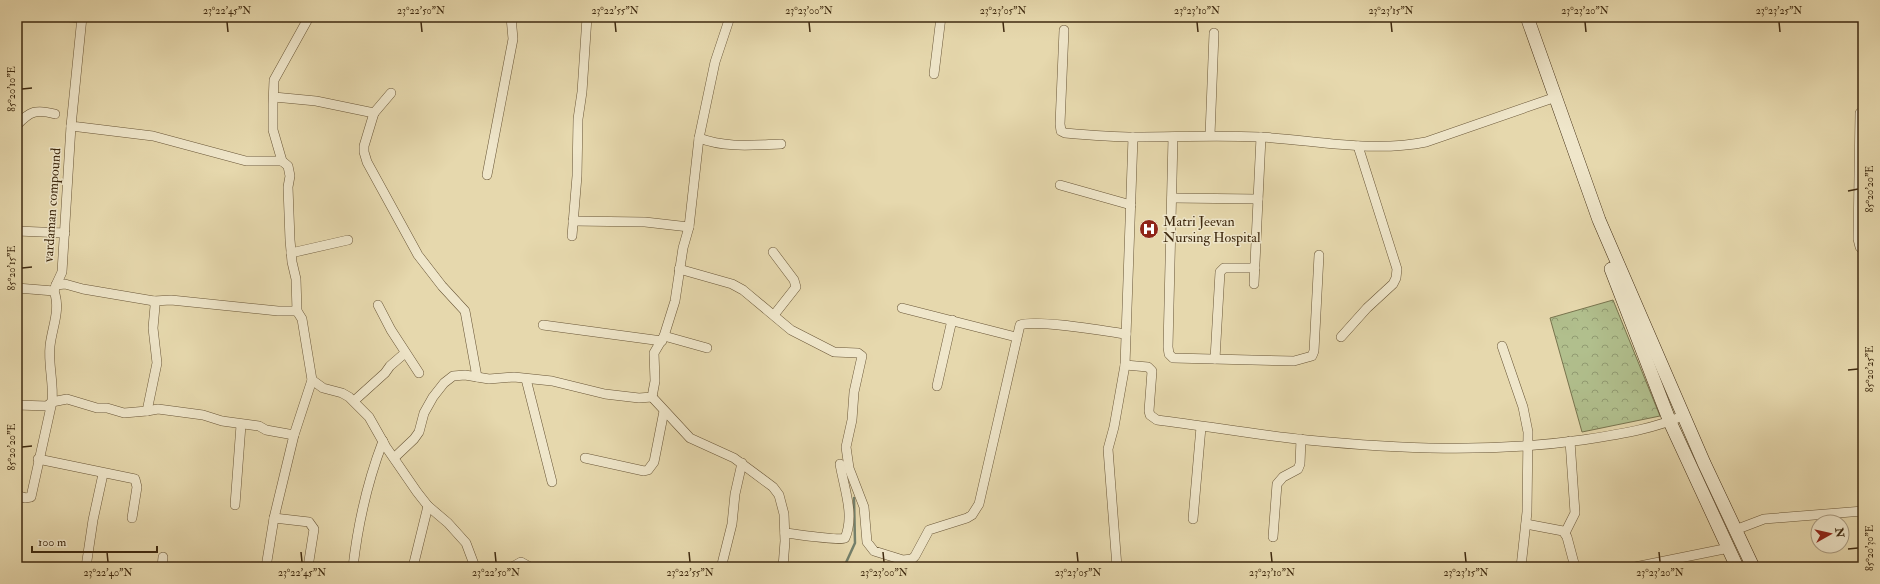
<svg xmlns="http://www.w3.org/2000/svg" width="1880" height="584" font-family="'IM FELL Double Pica',serif">
	<style>
		.park { fill: url(#park-crowns); stroke: #78744e }
		.lines { fill: none; stroke-linecap: round; stroke-linejoin: round }
		.stream { stroke: #74806b; stroke-width: 2.5 }
		.street-casing { stroke: #695637; stroke-width: 10 }
		.secondary-casing { stroke: #3f2a10; stroke-width: 14 }
		.street { stroke: #efe6ca; stroke-width: 9 }
		.secondary { stroke: #efe6ca; stroke-width: 13 }
		.ticks { fill: none; stroke: #3f2a10; stroke-width: 1.5 }
		.labels { text-anchor: middle; dominant-baseline: central; stroke-width: 3; stroke-linejoin: round; paint-order: stroke }
		.street-label { font-size: 14px; fill: #3f2a10; stroke: #efe6ca }
		.poi-label { font-size: 14px; fill: #3f2a10; stroke: #efe6ca; text-anchor: start }
		.neatline { fill: none; stroke: #3f2a10; stroke-width: 1.5 }
		.ticks-label { font-size: 10px; text-anchor: middle; fill: #3f2a10 }
	</style>
	<defs>
		<pattern id="park-crowns" width="20" height="18" patternUnits="userSpaceOnUse"><rect width="20" height="18" fill="#b1bf8d"/><path d="M2 6a3 3 0 1 1 6 0M12 15a3 3 0 1 1 6 0" fill="none" stroke="#919b72"/></pattern>
	</defs>
	<rect width="100%" height="100%" fill="#e6d8ad"/>
	<filter id="stains"><feTurbulence type="fractalNoise" baseFrequency=".005" numOctaves="4"/><feColorMatrix values="0 0 0 0 .2 0 0 0 0 .09 0 0 0 0 .02 0 0 0 .5 -.17"/></filter>
	<radialGradient id="worn" r=".72"><stop offset=".6" stop-color="#630" stop-opacity="0"/><stop offset="1" stop-color="#630" stop-opacity=".3"/></radialGradient>
	<!-- park -->
	<polygon class="park" points="1613,300 1660,416 1582,432 1550,318"/>
	<g class="lines">
		<!-- stream -->
		<polyline class="stream" points="844,567 855,543 854,498"/>
		<!-- street casing -->
		<g class="street-casing">
			<g id="street">
				<polyline points="69,17 83,18"/>
				<polyline points="82,17 71,126 153,136 246,161 282,161"/>
				<path d="M1064 30 1060 124 1061 131 1065 133C1088 135 1111 137 1135 137 1176 137 1218 135 1260 137 1315 140 1371 153 1426 142L1556 97"/>
				<polyline points="934,74 941,17"/>
				<polyline points="274,97 316,101 374,113 391,93"/>
				<polyline points="374,113 364,146 364,152 367,162 418,255 442,286 465,311 477,377"/>
				<polyline points="1860,113 1858,239 1860,247 1863,250"/>
				<path d="M17 125C30 111 36 109 55 114"/>
				<polyline points="1210,135 1214,33"/>
				<polyline points="1173,137 1168,347 1169,354 1173,358 1294,361 1312,356 1314,351 1319,255"/>
				<path d="M699 138C726 148 752 145 781 144"/>
				<polyline points="487,175 513,39 511,17"/>
				<polyline points="1060,185 1131,205"/>
				<polyline points="1172,198 1258,199"/>
				<polyline points="573,221 645,222 689,227"/>
				<polyline points="17,231 65,233"/>
				<polyline points="572,236 577,176 578,119 582,92 587,17"/>
				<polyline points="773,252 794,280 796,287 774,315"/>
				<polyline points="291,253 348,240"/>
				<path d="M679 269 732 284 743 290 791 330 834 352 858 353 862 356 854 392 852 420 846 447 849 468 864 507 867 542 874 551 903 560 912 559 915 556 929 530 967 518 972 515 979 504 1020 325C1037 319 1105 331 1126 334"/>
				<polyline points="1254,284 1261,137"/>
				<polyline points="56,285 62,272 71,126"/>
				<polyline points="17,288 54,291 56,285 65,284 83,289 154,301 155,306 153,328 157,363 147,411 124,413 107,408 97,408 67,399 52,402 47,406 17,405"/>
				<polyline points="154,301 171,300 278,311 297,311"/>
				<polyline points="378,305 391,330 419,373"/>
				<polyline points="902,308 1016,337"/>
				<polyline points="543,325 662,341"/>
				<polyline points="664,336 707,348"/>
				<polyline points="1341,337 1367,308 1393,284 1396,278 1397,269 1358,146"/>
				<polyline points="1502,346 1523,407 1528,432 1527,512 1521,567"/>
				<polyline points="1215,359 1220,272 1224,268 1255,268"/>
				<path d="M1125 365 1148 367 1152 371 1149 411 1150 415 1157 420C1207 426 1257 435 1307 440 1399 449 1489 453 1582 440 1614 435 1656 429 1684 415"/>
				<polyline points="526,379 552,482"/>
				<polyline points="312,380 323,388 342,393 349,397 369,417 386,447 417,492 428,506 448,523 466,543 475,567"/>
				<polyline points="937,386 952,320"/>
				<polyline points="652,397 690,438 734,458 773,487 779,495 784,514 785,541 783,567"/>
				<polyline points="354,401 385,373 390,366 405,353"/>
				<polyline points="147,411 158,409 203,415 222,421 259,426 266,430 294,435"/>
				<polyline points="395,457 414,439 419,432 424,413 433,397 444,383 453,376 465,375 489,379 514,377 552,381 605,394 639,398 652,397 655,381 654,353 664,336 675,301 683,248 689,227 699,138 715,62 730,17"/>
				<polyline points="585,458 644,471 648,470 654,462 664,411"/>
				<polyline points="38,459 135,479 137,487 132,518"/>
				<path d="M17 495 25 498 31 497 52 402C54 383 48 365 50 346 52 327 61 310 54 291"/>
				<polyline points="235,505 241,425"/>
				<polyline points="274,518 309,522 314,529 308,567"/>
				<polyline points="1193,519 1201,427"/>
				<polyline points="1526,524 1563,531 1567,537 1575,567"/>
				<polyline points="1735,530 1764,519 1863,511"/>
				<path d="M785 533C796 534 839 541 845 538 855 515 844 488 840 464"/>
				<polyline points="1565,533 1575,513 1570,441"/>
				<polyline points="1273,537 1277,484 1283,477 1298,469 1300,464 1301,439"/>
				<polyline points="722,564 732,524 735,494 742,463"/>
				<polyline points="86,567 93,520 103,474"/>
				<polyline points="162,567 163,557"/>
				<polyline points="266,567 274,518 294,435 312,380 302,319 297,311 296,279 292,262 290,240 288,187 290,176 288,166 282,161 273,130 273,104 274,80 309,17"/>
				<path d="M353 567C358 523 367 483 383 441"/>
				<polyline points="413,567 428,506"/>
				<polyline points="512,567 521,562 530,567"/>
				<polyline points="1117,567 1108,449 1114,427 1125,365 1133,137"/>
				<polyline points="1635,567 1729,548"/>
			</g>
		</g>
		<!-- secondary casing -->
		<g class="secondary-casing">
			<g id="secondary">
				<polyline points="1527,17 1599,220 1704,463 1753,567"/>
				<polyline points="1611,269 1670,422 1737,567"/>
			</g>
		</g>
		<!-- street -->
		<use href="#street" class="street"/>
		<!-- secondary -->
		<use href="#secondary" class="secondary"/>
	</g>
	<!-- ticks -->
	<path class="ticks" d="M227 22 228 32M421 22 422 32M615 22 616 32M809 22 810 32M1003 22 1004 32M1197 22 1198 32M1391 22 1392 32M1585 22 1586 32M1779 22 1780 32M22 89 32 88M1848 191 1858 189M22 268 32 267M1848 370 1858 369M22 447 32 446M1848 549 1858 548M107 552 108 562M301 552 302 562M495 552 496 562M689 552 690 562M883 552 884 562M1077 552 1078 562M1271 552 1272 562M1465 552 1466 562M1659 552 1660 562"/>
	<!-- icons -->
	<defs>
		<g id="hospital-disc" transform="scale(1)"><circle r="9.5" fill="#8f2418" stroke="#efe6ca"/><path d="M-5-5h3v3.5h4V-5h3V5h-3V1.5h-4V5h-3Z" fill="#fff"/></g>
	</defs>
	<g fill-rule="evenodd">
		<use href="#hospital-disc" x="1149" y="229"/>
	</g>
	<g class="labels">
		<!-- street labels -->
		<g class="street-label">
			<text transform="translate(52 205) rotate(-86)">vardaman compound</text>
		</g>
		<!-- poi labels -->
		<g class="poi-label">
			<text x="1163" y="221">Matri Jeevan<tspan x="1163" dy="16">Nursing Hospital</tspan></text>
		</g>
	</g>
	<!-- margin -->
	<rect width="1880" height="584" fill="none" stroke="#e6d8ad" stroke-width="44"/>
	<!-- north arrow -->
	<g transform="translate(1830 534) rotate(82)"><circle r="19" fill="#efe6ca" stroke="#a99b80"/>
	<path d="M0-3L7 15L0 10L-7 15Z" fill="#8f2418"/>
	<text y="-6" font-size="11" font-weight="bold" text-anchor="middle" fill="#3f2a10">N</text>
	</g>
	<!-- scale -->
	<path d="M32 546v6h125v-6" fill="none" stroke="#3f2a10" stroke-width="2"/>
	<text x="38" y="546" font-size="12" fill="#3f2a10" stroke="#efe6ca" stroke-width="3" paint-order="stroke">100 m</text>
	<rect x="22" y="22" width="1836" height="540" class="neatline"/>
	<g class="ticks-label">
		<text x="227" y="14">23°22'45"N</text>
		<text x="421" y="14">23°22'50"N</text>
		<text x="615" y="14">23°22'55"N</text>
		<text x="809" y="14">23°23'00"N</text>
		<text x="1003" y="14">23°23'05"N</text>
		<text x="1197" y="14">23°23'10"N</text>
		<text x="1391" y="14">23°23'15"N</text>
		<text x="1585" y="14">23°23'20"N</text>
		<text x="1779" y="14">23°23'25"N</text>
		<text transform="translate(11 89) rotate(-90)" y="4">85°20'10"E</text>
		<text transform="translate(1869 189) rotate(-90)" y="4">85°20'20"E</text>
		<text transform="translate(11 268) rotate(-90)" y="4">85°20'15"E</text>
		<text transform="translate(1869 369) rotate(-90)" y="4">85°20'25"E</text>
		<text transform="translate(11 447) rotate(-90)" y="4">85°20'20"E</text>
		<text transform="translate(1869 548) rotate(-90)" y="4">85°20'30"E</text>
		<text x="108" y="576">23°22'40"N</text>
		<text x="302" y="576">23°22'45"N</text>
		<text x="496" y="576">23°22'50"N</text>
		<text x="690" y="576">23°22'55"N</text>
		<text x="884" y="576">23°23'00"N</text>
		<text x="1078" y="576">23°23'05"N</text>
		<text x="1272" y="576">23°23'10"N</text>
		<text x="1466" y="576">23°23'15"N</text>
		<text x="1660" y="576">23°23'20"N</text>
	</g>
	<rect width="100%" height="100%" filter="url(#stains)"/>
	<rect width="100%" height="100%" fill="url(#worn)"/>
</svg>
